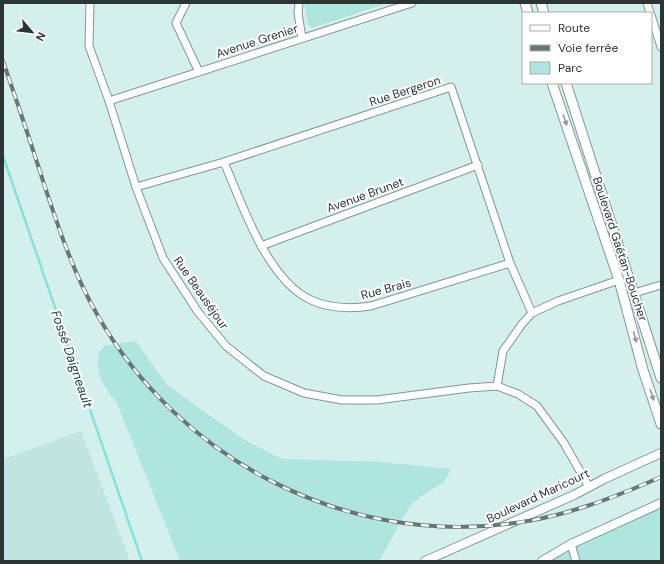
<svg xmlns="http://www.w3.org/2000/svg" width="664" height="564" font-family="'DM Sans',sans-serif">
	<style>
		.built { fill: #c0e5e0 }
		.green { fill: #afe5df }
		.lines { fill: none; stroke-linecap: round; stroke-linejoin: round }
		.stream { stroke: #85e2da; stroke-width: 2.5 }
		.minor-casing { stroke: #7e9895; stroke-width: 9 }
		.tertiary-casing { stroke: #7e9895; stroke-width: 10 }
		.secondary-casing { stroke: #7e9895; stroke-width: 11 }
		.minor { stroke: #fff; stroke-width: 7 }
		.tertiary { stroke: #fff; stroke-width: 8 }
		.secondary { stroke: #fff; stroke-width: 9 }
		.rail-casing { stroke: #667775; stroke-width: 4 }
		.rail { stroke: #fff; stroke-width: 2.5; stroke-dasharray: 8; stroke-linecap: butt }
		.oneway { fill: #949a9a }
		.labels { text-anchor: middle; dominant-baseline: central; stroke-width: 4; stroke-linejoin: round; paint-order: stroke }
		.street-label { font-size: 12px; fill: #2a3534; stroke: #fff }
		.water-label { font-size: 13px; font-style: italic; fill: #16423e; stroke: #fff }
	</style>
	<rect width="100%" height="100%" fill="#d4f0ed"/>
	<!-- built -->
	<polygon class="built" points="81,431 130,561 3,561 3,459"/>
	<!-- green -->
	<g class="green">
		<polygon points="304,3 388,3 312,28 308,24"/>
		<path d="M136 341 167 385 243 439 282 459 381 462 451 469 444 482 421 496 409 507 381 558 377 561H180L116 401C106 390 95 374 98 357 98 354 102 349 104 346Z"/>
		<polygon points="661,503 661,561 576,561 571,544"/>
		<polygon points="570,548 574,561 549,561"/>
	</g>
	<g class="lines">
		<!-- stream -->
		<polyline class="stream" points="3,156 142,561"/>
		<!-- minor casing -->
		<g class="minor-casing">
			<g id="minor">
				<polyline points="90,3 89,46 109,101 136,187 163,258 198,312 226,346 264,376 304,393 342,400 377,400 469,388 497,386 518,394 537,406 564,443 589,487"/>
				<polyline points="186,3 176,23 199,72"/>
				<polyline points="299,3 298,13 302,38"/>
				<polyline points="647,3 650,13"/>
				<polyline points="651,15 661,47"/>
				<polyline points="109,101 412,3"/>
				<path d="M224 162C242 204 267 280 311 300 330 309 350 309 371 306L510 263"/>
				<polyline points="136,187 224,162 451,87 510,263 532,313"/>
				<polyline points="261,246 478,165"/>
				<polyline points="634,293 661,285"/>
				<polyline points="497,386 503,351 522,324 532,313 558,301 619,280"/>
				<polyline points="571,544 576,561"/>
			</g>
		</g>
		<!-- tertiary casing -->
		<g class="tertiary-casing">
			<g id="tertiary">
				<polyline points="425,561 574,495 604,479 661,453"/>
				<polyline points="542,561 571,544 661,503"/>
			</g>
		</g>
		<!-- secondary casing -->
		<g class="secondary-casing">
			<g id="secondary">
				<polyline points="525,3 528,13"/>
				<polyline points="541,3 544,13"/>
				<polyline points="552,83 619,280 643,370 661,424"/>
				<polyline points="566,83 661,378"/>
			</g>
		</g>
		<!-- minor -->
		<use href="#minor" class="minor"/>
		<!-- tertiary -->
		<use href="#tertiary" class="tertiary"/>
		<!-- secondary -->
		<use href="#secondary" class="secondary"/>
		<!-- rail casing -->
		<g class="rail-casing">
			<path id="rail" d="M3 61C17 102 31 143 44 184 59 229 74 275 98 316 180 459 342 544 507 524 561 518 611 499 661 477"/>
		</g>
		<!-- rail -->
		<use href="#rail" class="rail"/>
	</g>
	<!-- one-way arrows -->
	<defs><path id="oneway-solid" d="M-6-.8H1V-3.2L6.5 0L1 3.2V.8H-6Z"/></defs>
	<g class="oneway">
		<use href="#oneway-solid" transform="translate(565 120) rotate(71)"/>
		<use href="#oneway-solid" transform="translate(635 337) rotate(75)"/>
		<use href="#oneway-solid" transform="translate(652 395) rotate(72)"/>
	</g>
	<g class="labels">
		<!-- street labels -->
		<g class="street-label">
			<text transform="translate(257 41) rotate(-18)">Avenue Grenier</text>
			<text transform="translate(405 91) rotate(-18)">Rue Bergeron</text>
			<text transform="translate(365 195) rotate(-20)">Avenue Brunet</text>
			<text transform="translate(620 249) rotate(72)">Boulevard Gaétan-Boucher</text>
			<text transform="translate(386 289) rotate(-15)">Rue Brais</text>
			<text transform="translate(201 293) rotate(55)">Rue Beauséjour</text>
			<text transform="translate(538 496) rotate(-25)">Boulevard Maricourt</text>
		</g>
		<!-- water labels -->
		<g class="water-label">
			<text transform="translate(72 359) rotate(71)">Fossé Daigneault</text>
		</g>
	</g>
	<!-- border -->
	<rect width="664" height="564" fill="none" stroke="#2a3534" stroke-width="8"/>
	<!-- legend -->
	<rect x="522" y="12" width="130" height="72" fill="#ffffff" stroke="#aaaeae"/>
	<rect x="530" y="25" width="20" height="6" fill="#ffffff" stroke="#aaaeae"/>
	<text x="558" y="32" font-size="12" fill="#2a3534">Route</text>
	<rect x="530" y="45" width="20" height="6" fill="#667775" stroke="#aaaeae"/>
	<text x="558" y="52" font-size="12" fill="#2a3534">Voie ferrée</text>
	<rect x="530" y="62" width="20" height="12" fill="#afe5df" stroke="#aaaeae"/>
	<text x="558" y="72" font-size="12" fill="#2a3534">Parc</text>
	<!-- north arrow -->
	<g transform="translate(32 32) rotate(118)" stroke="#ffffff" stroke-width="3" paint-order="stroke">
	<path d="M0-3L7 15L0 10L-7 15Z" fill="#2a3534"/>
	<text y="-6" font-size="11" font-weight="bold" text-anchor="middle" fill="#2a3534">N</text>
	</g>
</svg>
